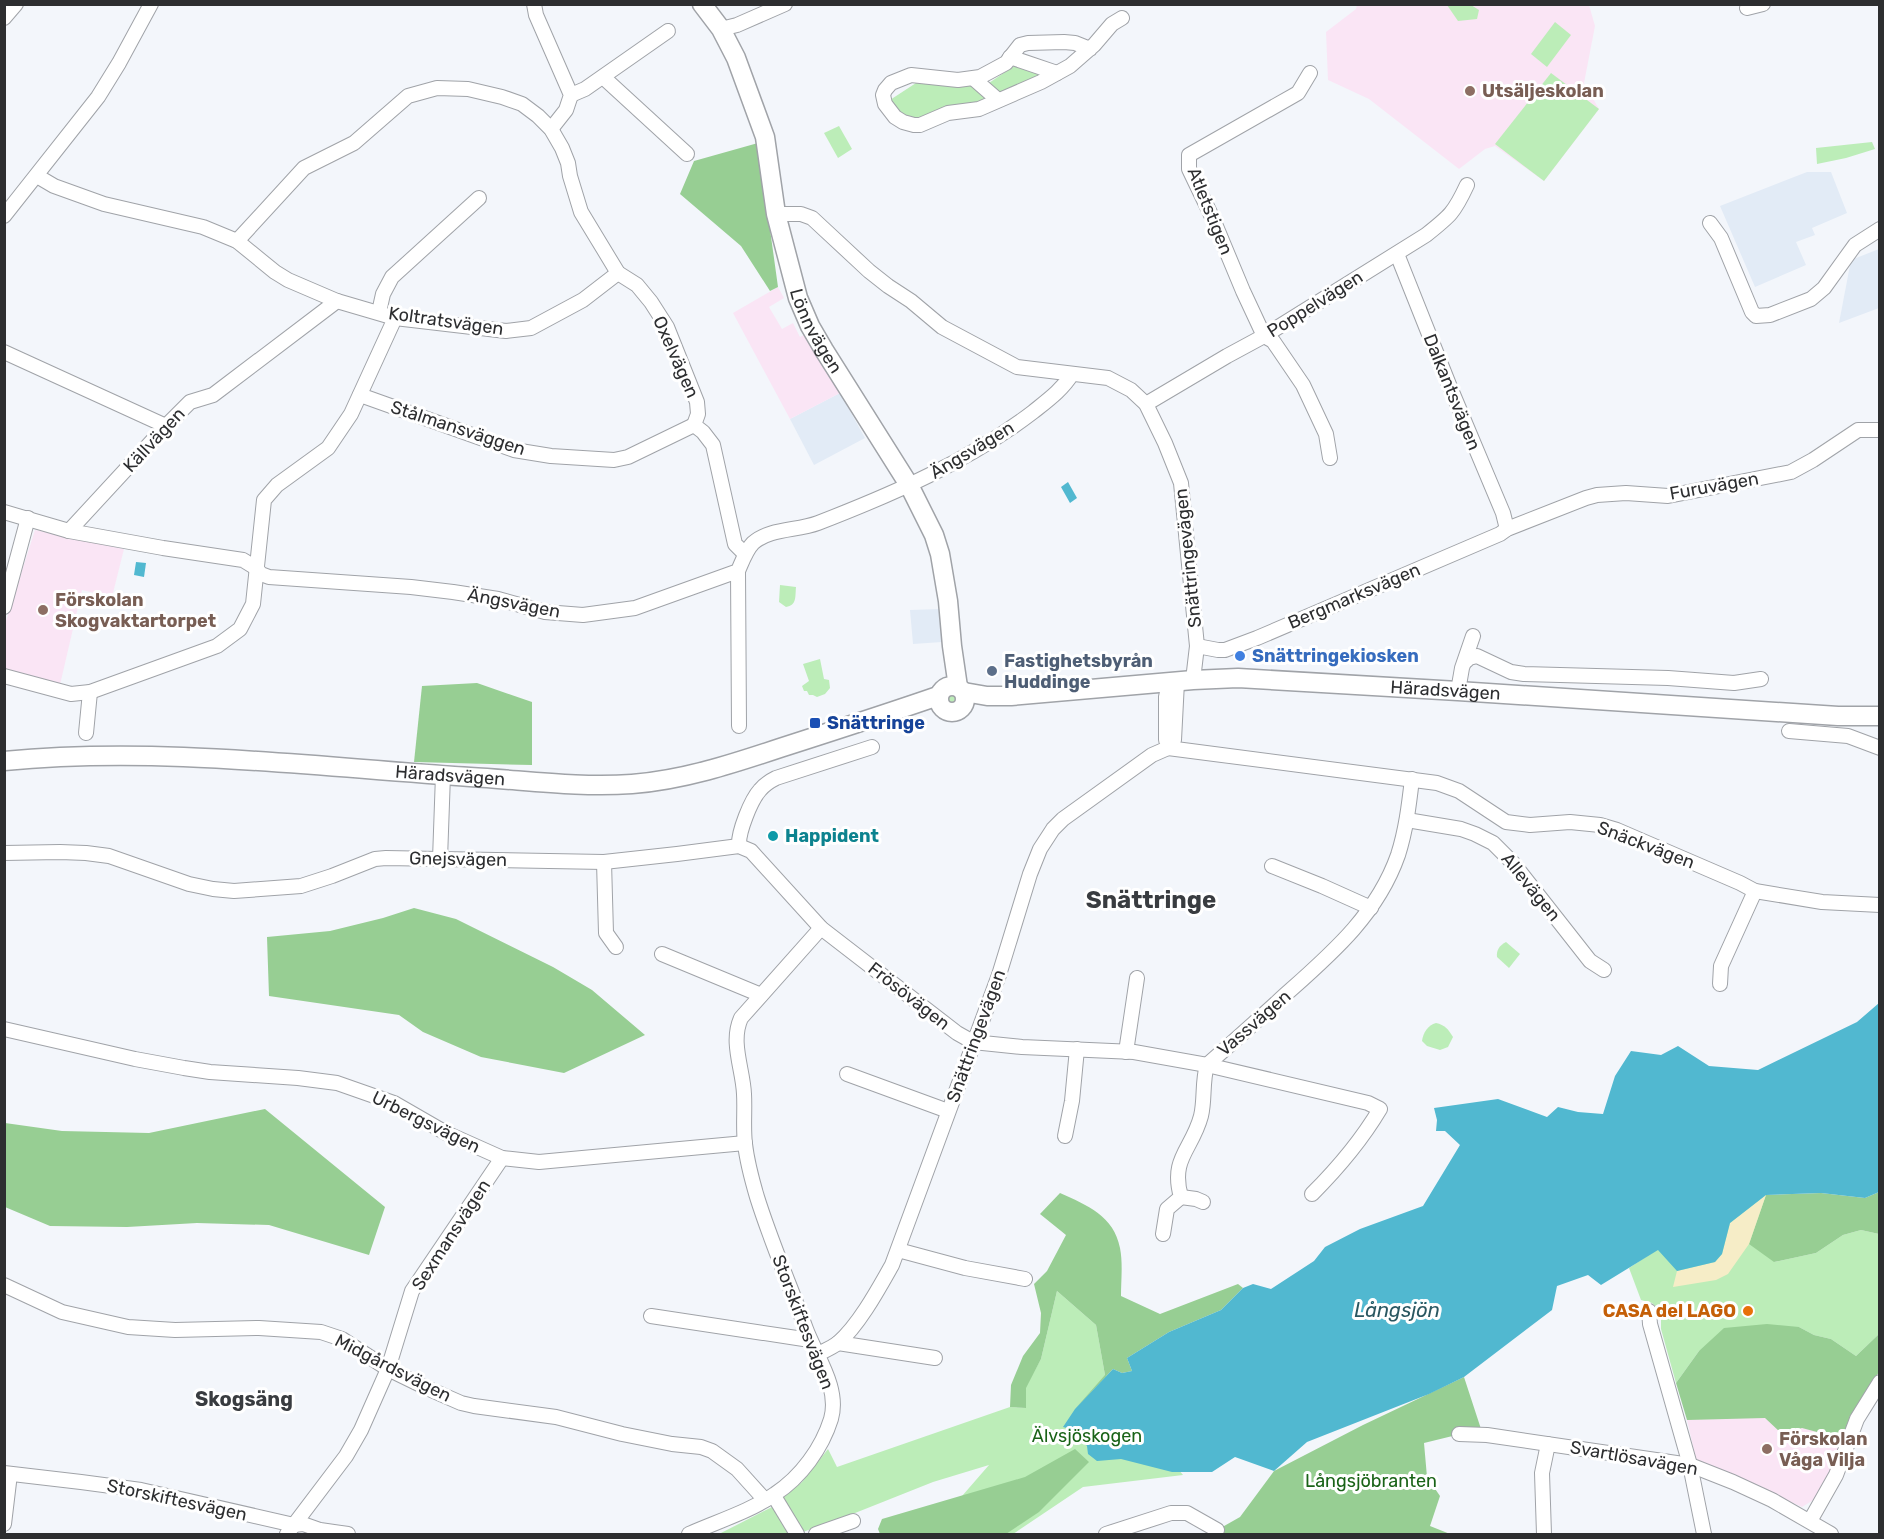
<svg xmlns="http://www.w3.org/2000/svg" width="1884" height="1539" font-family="Rubik,sans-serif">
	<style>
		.built { fill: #e2ebf6 }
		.education { fill: #fae5f5 }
		.green { fill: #bcedb8 }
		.forest { fill: #97ce93 }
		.sand { fill: #f6edc7 }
		.water { fill: #51b8d0 }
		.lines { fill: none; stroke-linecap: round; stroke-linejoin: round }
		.street-casing { stroke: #a0a3a8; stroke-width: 16 }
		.secondary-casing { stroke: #a0a3a8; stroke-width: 21 }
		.street { stroke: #fff; stroke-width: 14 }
		.secondary { stroke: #fff; stroke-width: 18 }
		.education-dot { fill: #8d6e63; stroke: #fff; stroke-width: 2 }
		.shop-dot { fill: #3f7fe0; stroke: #fff; stroke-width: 2 }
		.service-dot { fill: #5c6f8a; stroke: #fff; stroke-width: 2 }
		.transit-dot { fill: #1a4fb4; stroke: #fff; stroke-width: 2 }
		.culture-dot { fill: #0f9aa8; stroke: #fff; stroke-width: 2 }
		.food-dot { fill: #e8710a; stroke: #fff; stroke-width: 2 }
		.labels { text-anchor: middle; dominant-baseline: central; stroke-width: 6; stroke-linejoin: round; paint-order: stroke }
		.education-label { font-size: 18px; font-weight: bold; fill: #785e54; stroke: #fff; text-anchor: start }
		.street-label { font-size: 18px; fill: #2d2e30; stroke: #fff }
		.shop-label { font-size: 18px; font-weight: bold; fill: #366cbe; stroke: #fff; text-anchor: start }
		.service-label { font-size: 18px; font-weight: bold; fill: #4e5e75; stroke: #fff; text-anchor: start }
		.transit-label { font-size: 18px; font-weight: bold; fill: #164399; stroke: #fff; text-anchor: start }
		.culture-label { font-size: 18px; font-weight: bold; fill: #0d838f; stroke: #fff; text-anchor: start }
		.food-label { font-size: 18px; font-weight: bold; fill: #c56008; stroke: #fff; text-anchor: end }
		.park-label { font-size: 18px; fill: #196317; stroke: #fff }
		.water-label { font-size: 20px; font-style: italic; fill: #2a5761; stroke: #fff }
		.neighbourhood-label { font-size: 20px; font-weight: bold; fill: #393c40; stroke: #fff }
		.district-label { font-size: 24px; font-weight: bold; fill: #393c40; stroke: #fff }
	</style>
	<rect width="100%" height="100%" fill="#f3f6fb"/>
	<!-- built -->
	<g class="built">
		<polygon points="1807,172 1831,172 1847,213 1812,228 1815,235 1796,242 1806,265 1755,287 1720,206"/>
		<polygon points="1879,249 1879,308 1839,323 1851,260"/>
		<polygon points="840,393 865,438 814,465 790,419"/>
		<polygon points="941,609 942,642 913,644 910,610"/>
	</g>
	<!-- education -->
	<g class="education">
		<polygon points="1357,5 1589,5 1595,26 1584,83 1599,109 1544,181 1495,146 1485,149 1459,169 1369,99 1328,80 1326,32 1356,9"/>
		<polygon points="778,287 784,298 769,307 782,329 793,323 800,337 806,334 840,393 790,419 733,313"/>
		<polygon points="35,530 124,549 112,597 82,590 59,689 5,676 5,624"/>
		<polygon points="1694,1411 1850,1416 1838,1458 1815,1499 1802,1507 1696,1459 1687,1420"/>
	</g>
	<!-- green -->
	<g class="green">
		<polygon points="1447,5 1471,5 1479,10 1477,19 1458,21"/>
		<polygon points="1555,22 1571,35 1547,67 1531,54"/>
		<polygon points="1017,64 1047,73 1001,96 986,85"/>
		<polygon points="1551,73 1599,109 1544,181 1495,144"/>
		<polygon points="931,81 975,83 992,100 913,122 894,113 890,100 916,83"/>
		<polygon points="839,126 852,149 838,158 824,133"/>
		<polygon points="1872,142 1875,149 1846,158 1817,164 1816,148"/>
		<path d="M780 585 796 587C795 597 797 605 786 607L779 602Z"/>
		<polygon points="820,659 824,679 829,680 830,688 825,694 817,697 813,695 809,695 807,691 804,691 802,686 809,681 803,664"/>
		<polygon points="952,688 962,699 959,706 950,709 942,702 943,692"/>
		<path d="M1506 942 1520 954 1509 968 1497 957C1496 950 1500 945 1506 942Z"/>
		<path d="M1436 1023C1445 1025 1448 1029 1453 1037L1448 1047 1440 1050 1427 1046 1422 1041C1423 1033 1428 1025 1436 1023Z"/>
		<polygon points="1766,1195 1774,1262 1816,1253 1843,1235 1861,1230 1879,1234 1879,1334 1856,1356 1831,1339 1814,1335 1799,1327 1699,1351 1676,1383 1661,1329 1661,1313 1652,1303 1641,1300 1629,1268 1658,1249"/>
		<polygon points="1057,1291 1096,1325 1105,1375 1136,1418 1183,1475 1083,1487 1013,1534 929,1534 989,1465 933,1482 840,1519 797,1534 719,1534 772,1507 802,1482 828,1449 837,1467 1010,1407 1026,1408 1025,1388 1041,1359"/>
	</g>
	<!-- forest -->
	<g class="forest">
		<polygon points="758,143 778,287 770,291 741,246 680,194 694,161"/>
		<polygon points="477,683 532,702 532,765 414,762 422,686"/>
		<polygon points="414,908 456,919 553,967 592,990 645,1035 564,1073 481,1057 423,1032 399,1015 269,996 267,937 330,931 383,918"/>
		<polygon points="265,1109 385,1207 369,1255 269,1225 197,1223 127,1227 50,1226 5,1207 5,1123 62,1131 149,1133"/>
		<polygon points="1879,1192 1879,1234 1861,1230 1843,1235 1816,1253 1774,1262 1749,1244 1766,1195 1821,1193 1865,1198"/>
		<path d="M1060 1193C1087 1205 1114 1216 1120 1248 1123 1263 1121 1281 1121 1296L1160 1314 1238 1284 1243 1288 1221 1310 1169 1332 1127 1358 1132 1371 1122 1373 1113 1369 1075 1409 1105 1375 1096 1325 1057 1291 1041 1359 1026 1388V1408L1010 1407 1011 1385 1023 1356 1040 1333 1041 1313 1034 1284 1047 1271 1066 1235 1040 1214Z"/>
		<polygon points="1767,1324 1799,1327 1814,1335 1831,1339 1856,1356 1879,1334 1879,1372 1850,1416 1843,1439 1802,1428 1782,1434 1765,1418 1687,1420 1676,1383 1699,1351 1724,1328"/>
		<polygon points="1464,1377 1481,1429 1424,1443 1427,1477 1440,1496 1430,1526 1450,1534 1210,1534 1240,1517 1274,1471 1363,1425"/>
		<polygon points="1075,1449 1089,1462 1039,1512 1006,1534 880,1534 878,1529 882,1519 1025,1477"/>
	</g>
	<!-- sand -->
	<polygon class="sand" points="1766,1195 1749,1244 1728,1274 1716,1280 1673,1287 1677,1271 1715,1262 1722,1254 1730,1223"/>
	<!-- water -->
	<g class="water">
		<polygon points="1068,482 1077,498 1070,503 1061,487"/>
		<polygon points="136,562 146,563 144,577 134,575"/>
		<polygon points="1879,1003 1879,1192 1865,1198 1821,1193 1766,1195 1730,1223 1722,1254 1715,1262 1677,1271 1658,1250 1601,1285 1588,1275 1557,1286 1552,1310 1464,1377 1429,1394 1307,1442 1274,1471 1235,1457 1212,1472 1172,1472 1121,1459 1097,1461 1088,1454 1087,1446 1074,1430 1063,1427 1075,1409 1113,1369 1122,1373 1132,1371 1127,1358 1169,1332 1221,1310 1243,1288 1253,1284 1271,1289 1314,1261 1325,1247 1360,1229 1423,1206 1460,1145 1445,1131 1436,1131 1437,1120 1434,1108 1498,1099 1547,1117 1558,1107 1578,1112 1603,1114 1615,1076 1631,1051 1661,1055 1678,1046 1709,1066 1758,1070 1857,1022"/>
	</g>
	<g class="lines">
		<!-- street casing -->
		<g class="street-casing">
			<g id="street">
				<polyline points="534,4 536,15 571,95 566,110 551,129"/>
				<polyline points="1747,8 1763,4"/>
				<polyline points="4,18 16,4"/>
				<polyline points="721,29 737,25 785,4"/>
				<polyline points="1090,49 1075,43 1064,42 1028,43 1020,45 1006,63 980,77 958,80 911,75 891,83 885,90 883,95 885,104 895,117 903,122 914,125 920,125 948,113 979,109 1041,82 1070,66 1094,45 1112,24 1122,18"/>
				<polyline points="1010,57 1057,73"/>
				<polyline points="1310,73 1298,93 1189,155 1189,169 1213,219 1243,291 1264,336 1273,341 1303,385 1326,434 1330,458"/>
				<polyline points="603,77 687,154"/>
				<polyline points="974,79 998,100"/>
				<polyline points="571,95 585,89 668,31"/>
				<polyline points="37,176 54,186 104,204 203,227 237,241 275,272 288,280 337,301 395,318 506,331 531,328 583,300 618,273"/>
				<polyline points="776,214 801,214 812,218 869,271 888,286 911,301 942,327 1017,367 1108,378 1131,390 1146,404 1165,443 1181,483 1197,646 1193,680"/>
				<polyline points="4,216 98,97 119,63 151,4"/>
				<polyline points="1710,223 1721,238 1752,312 1756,316 1770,315 1811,299 1824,288 1855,245 1880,229"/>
				<polyline points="237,241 304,168 354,143 408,96 437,88 468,89 502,97 522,104 538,116 551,129 562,148 568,163 570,176 581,212 618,273 637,285 651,302 667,327 697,402 698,414 694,425 703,432 713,445 735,544 745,554"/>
				<polyline points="1397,254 1450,387 1503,513 1507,529"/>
				<polyline points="379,312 383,294 392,277 479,198"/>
				<polyline points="4,352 166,426"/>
				<polyline points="360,395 514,450 551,456 614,460 628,457 694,425"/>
				<path d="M1146 404 1227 356 1264 336 1426 235C1450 216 1454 213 1467 185"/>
				<path d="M4 512 69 531 163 548 243 560 256 568 261 574 269 577 411 587 453 592 498 599 545 612 583 615 635 608 738 571C742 562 746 550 753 543 770 528 797 531 818 523 893 494 969 461 1033 412 1048 400 1062 390 1072 374"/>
				<polyline points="69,531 166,426 190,402 213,395 337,301"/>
				<polyline points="738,571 739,726"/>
				<polyline points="4,607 28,518"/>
				<polyline points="1197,646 1218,650 1225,650 1257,638 1500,534 1507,529 1586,498 1597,495 1626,493 1668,496 1791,472 1813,460 1858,430 1880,430"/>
				<polyline points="1466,661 1469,658 1477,656 1511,672 1524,674 1668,678 1734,683 1761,679"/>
				<polyline points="4,676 71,694 90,692 217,646 240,629 253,604 264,500 277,485 328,448 351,414 395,318"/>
				<polyline points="1458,691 1462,668 1473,636"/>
				<polyline points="1789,731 1848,736 1880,748"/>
				<polyline points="86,733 90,692"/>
				<polyline points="1166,740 1166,697 1169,683"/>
				<polyline points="1168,748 1437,783 1459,791 1506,822 1530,825 1570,822 1600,825 1617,830 1740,883 1755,891 1822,902 1880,905"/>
				<polyline points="1407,820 1461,829 1475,834 1493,843 1513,863 1590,961 1604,970"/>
				<path d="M739 846C738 832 751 800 760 790 764 785 770 781 776 778L872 747"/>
				<path d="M4 853 60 852 86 853 109 856 189 884 213 889 234 891 301 886 332 876 375 859 386 858 604 862 677 854 739 846 751 851 821 928 957 1033 973 1042 1022 1047 1134 1052 1207 1065 1368 1103 1380 1109C1361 1141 1338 1168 1312 1194"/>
				<polyline points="440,859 443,775"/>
				<polyline points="604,862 606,933 616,947"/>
				<polyline points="1272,866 1322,886 1371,908"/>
				<polyline points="662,954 761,995"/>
				<polyline points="1720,984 1721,966 1755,891"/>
				<polyline points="4,1029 135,1059 184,1068 210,1072 298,1078 337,1083 394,1103 446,1133 502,1158 539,1162 745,1143"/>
				<polyline points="1126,1052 1137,978"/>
				<polyline points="847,1074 948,1111"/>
				<polyline points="1065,1136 1072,1101 1077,1049"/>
				<polyline points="1181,1197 1196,1199 1203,1202"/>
				<path d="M1163 1234 1167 1209 1181 1197C1170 1158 1192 1150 1201 1116 1205 1100 1202 1082 1207 1065 1233 1042 1259 1019 1285 995 1331 954 1377 915 1398 855 1406 830 1409 805 1412 779"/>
				<polyline points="898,1250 965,1268 1025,1279"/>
				<polyline points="4,1285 62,1312 128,1327 175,1330 259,1328 321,1332 342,1339 388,1369 429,1389 461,1403 474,1406 556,1417 622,1434 672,1444 701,1447 712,1451 737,1469 765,1500"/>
				<polyline points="1649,1311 1650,1324 1690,1465 1704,1534"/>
				<polyline points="651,1316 810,1340"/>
				<polyline points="838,1343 935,1358"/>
				<path d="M818 1354C824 1351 833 1347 838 1343 859 1325 879 1288 892 1265L999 975 1030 874 1040 849 1053 829 1063 819 1152 755 1168 748 1174 740 1177 682"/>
				<polyline points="1459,1434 1487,1435 1690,1465 1733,1482 1772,1500 1831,1534"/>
				<polyline points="4,1473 81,1482 141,1490 294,1525 303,1524 320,1530 348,1534"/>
				<polyline points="774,1496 797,1534"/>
				<polyline points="1810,1521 1836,1475 1857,1419 1880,1382"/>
				<polyline points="4,1524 10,1474"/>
				<polyline points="287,1534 346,1456 361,1430 388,1369 412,1291 502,1158"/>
				<path d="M689 1534C716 1522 751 1511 775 1494 801 1477 822 1448 831 1419 840 1388 816 1356 806 1329 790 1285 771 1242 757 1197 752 1180 747 1161 745 1144 743 1128 745 1110 744 1094 743 1069 730 1042 741 1018L821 928"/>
				<polyline points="816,1534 853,1521"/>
				<polyline points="1106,1534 1171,1513 1187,1513 1217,1530"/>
				<polyline points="1544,1534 1542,1473 1548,1444"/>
			</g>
		</g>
		<!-- secondary casing -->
		<g class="secondary-casing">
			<g id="secondary">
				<path id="s1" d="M702 4 721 29 736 58 765 137 776 214 798 298 810 326 824 350 909 485 934 535 940 554 948 601 952 646 958 687"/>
				<circle cx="952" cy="699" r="13"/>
				<path id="s2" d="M964 692 987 696H1011L1193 680 1238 678 1458 691 1838 716H1880"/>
				<path id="s3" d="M4 761C159 746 316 767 470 777 524 780 579 788 632 784 683 780 732 764 780 748 833 731 886 714 938 696"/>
			</g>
		</g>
		<!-- street -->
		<use href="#street" class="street"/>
		<!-- secondary -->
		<use href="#secondary" class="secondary"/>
	</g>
	<!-- markers -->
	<g class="education-dot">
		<circle cx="1470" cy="91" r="6"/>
		<circle cx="43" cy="610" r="6"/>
		<circle cx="1767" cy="1449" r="6"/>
	</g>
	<circle class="shop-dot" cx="1240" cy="656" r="6"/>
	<circle class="service-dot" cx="992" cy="671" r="6"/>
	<rect class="transit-dot" x="809" y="717" width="12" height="12" rx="3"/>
	<circle class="culture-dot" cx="773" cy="836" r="6"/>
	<circle class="food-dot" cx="1748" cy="1311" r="6"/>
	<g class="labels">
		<!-- education labels -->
		<g class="education-label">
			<text x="1482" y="91">Utsäljeskolan</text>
			<text x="55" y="600">Förskolan<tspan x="55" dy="21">Skogvaktartorpet</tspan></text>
			<text x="1779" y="1439">Förskolan<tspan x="1779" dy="21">Våga Vilja</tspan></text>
		</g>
		<!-- street labels -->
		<g class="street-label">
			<text transform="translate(1210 211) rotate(68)">Atletstigen</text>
			<text transform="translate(1315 304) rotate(-32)">Poppelvägen</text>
			<text transform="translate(446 321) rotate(8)">Koltratsvägen</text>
			<text stroke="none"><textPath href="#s1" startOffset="350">Lönnvägen</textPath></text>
			<text transform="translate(676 357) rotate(66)">Oxelvägen</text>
			<text transform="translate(1452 392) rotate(68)">Dalkantsvägen</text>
			<text transform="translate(458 428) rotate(18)">Stålmansväggen</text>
			<text transform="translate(154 440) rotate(-47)">Källvägen</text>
			<text transform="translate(972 450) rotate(-31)">Ängsvägen</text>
			<text transform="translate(1714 486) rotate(-10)">Furuvägen</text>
			<text transform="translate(1188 558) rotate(-96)">Snättringevägen</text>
			<text transform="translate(1354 596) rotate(-23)">Bergmarksvägen</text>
			<text transform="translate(514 603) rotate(11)">Ängsvägen</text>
			<text stroke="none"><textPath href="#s2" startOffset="483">Häradsvägen</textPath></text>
			<text stroke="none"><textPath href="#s3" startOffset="447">Häradsvägen</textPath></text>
			<text transform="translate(1646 845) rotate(21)">Snäckvägen</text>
			<text transform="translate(458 859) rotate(1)">Gnejsvägen</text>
			<text transform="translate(1531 887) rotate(51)">Allevägen</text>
			<text transform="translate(909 996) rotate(38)">Frösövägen</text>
			<text transform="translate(1254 1023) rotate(-41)">Vassvägen</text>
			<text transform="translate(976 1036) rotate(-70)">Snättringevägen</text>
			<text transform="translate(426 1122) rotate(26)">Urbergsvägen</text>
			<text transform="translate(451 1235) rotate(-57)">Sexmansvägen</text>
			<text transform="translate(803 1322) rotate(69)">Storskiftesvägen</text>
			<text transform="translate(393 1368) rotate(27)">Midgårdsvägen</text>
			<text transform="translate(1634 1458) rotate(10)">Svartlösavägen</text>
			<text transform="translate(177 1500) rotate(12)">Storskiftesvägen</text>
		</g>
		<!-- shop labels -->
		<g class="shop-label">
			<text x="1252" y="656">Snättringekiosken</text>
		</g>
		<!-- service labels -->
		<g class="service-label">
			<text x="1004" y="661">Fastighetsbyrån<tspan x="1004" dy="21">Huddinge</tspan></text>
		</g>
		<!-- transit labels -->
		<g class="transit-label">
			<text x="827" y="723">Snättringe</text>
		</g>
		<!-- culture labels -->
		<g class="culture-label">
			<text x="785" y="836">Happident</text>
		</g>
		<!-- food labels -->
		<g class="food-label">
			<text x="1736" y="1311">CASA del LAGO</text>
		</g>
		<!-- park labels -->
		<g class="park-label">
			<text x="1087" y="1436">Älvsjöskogen</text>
			<text x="1371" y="1481">Långsjöbranten</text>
		</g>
		<!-- water labels -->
		<g class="water-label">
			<text x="1397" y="1310">Långsjön</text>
		</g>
		<!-- neighbourhood labels -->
		<g class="neighbourhood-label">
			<text x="244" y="1399">Skogsäng</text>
		</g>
		<!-- district labels -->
		<g class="district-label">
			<text x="1151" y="900">Snättringe</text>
		</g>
	</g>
	<!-- border -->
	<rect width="1884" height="1539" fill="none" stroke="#2d2e30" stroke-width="12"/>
</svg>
